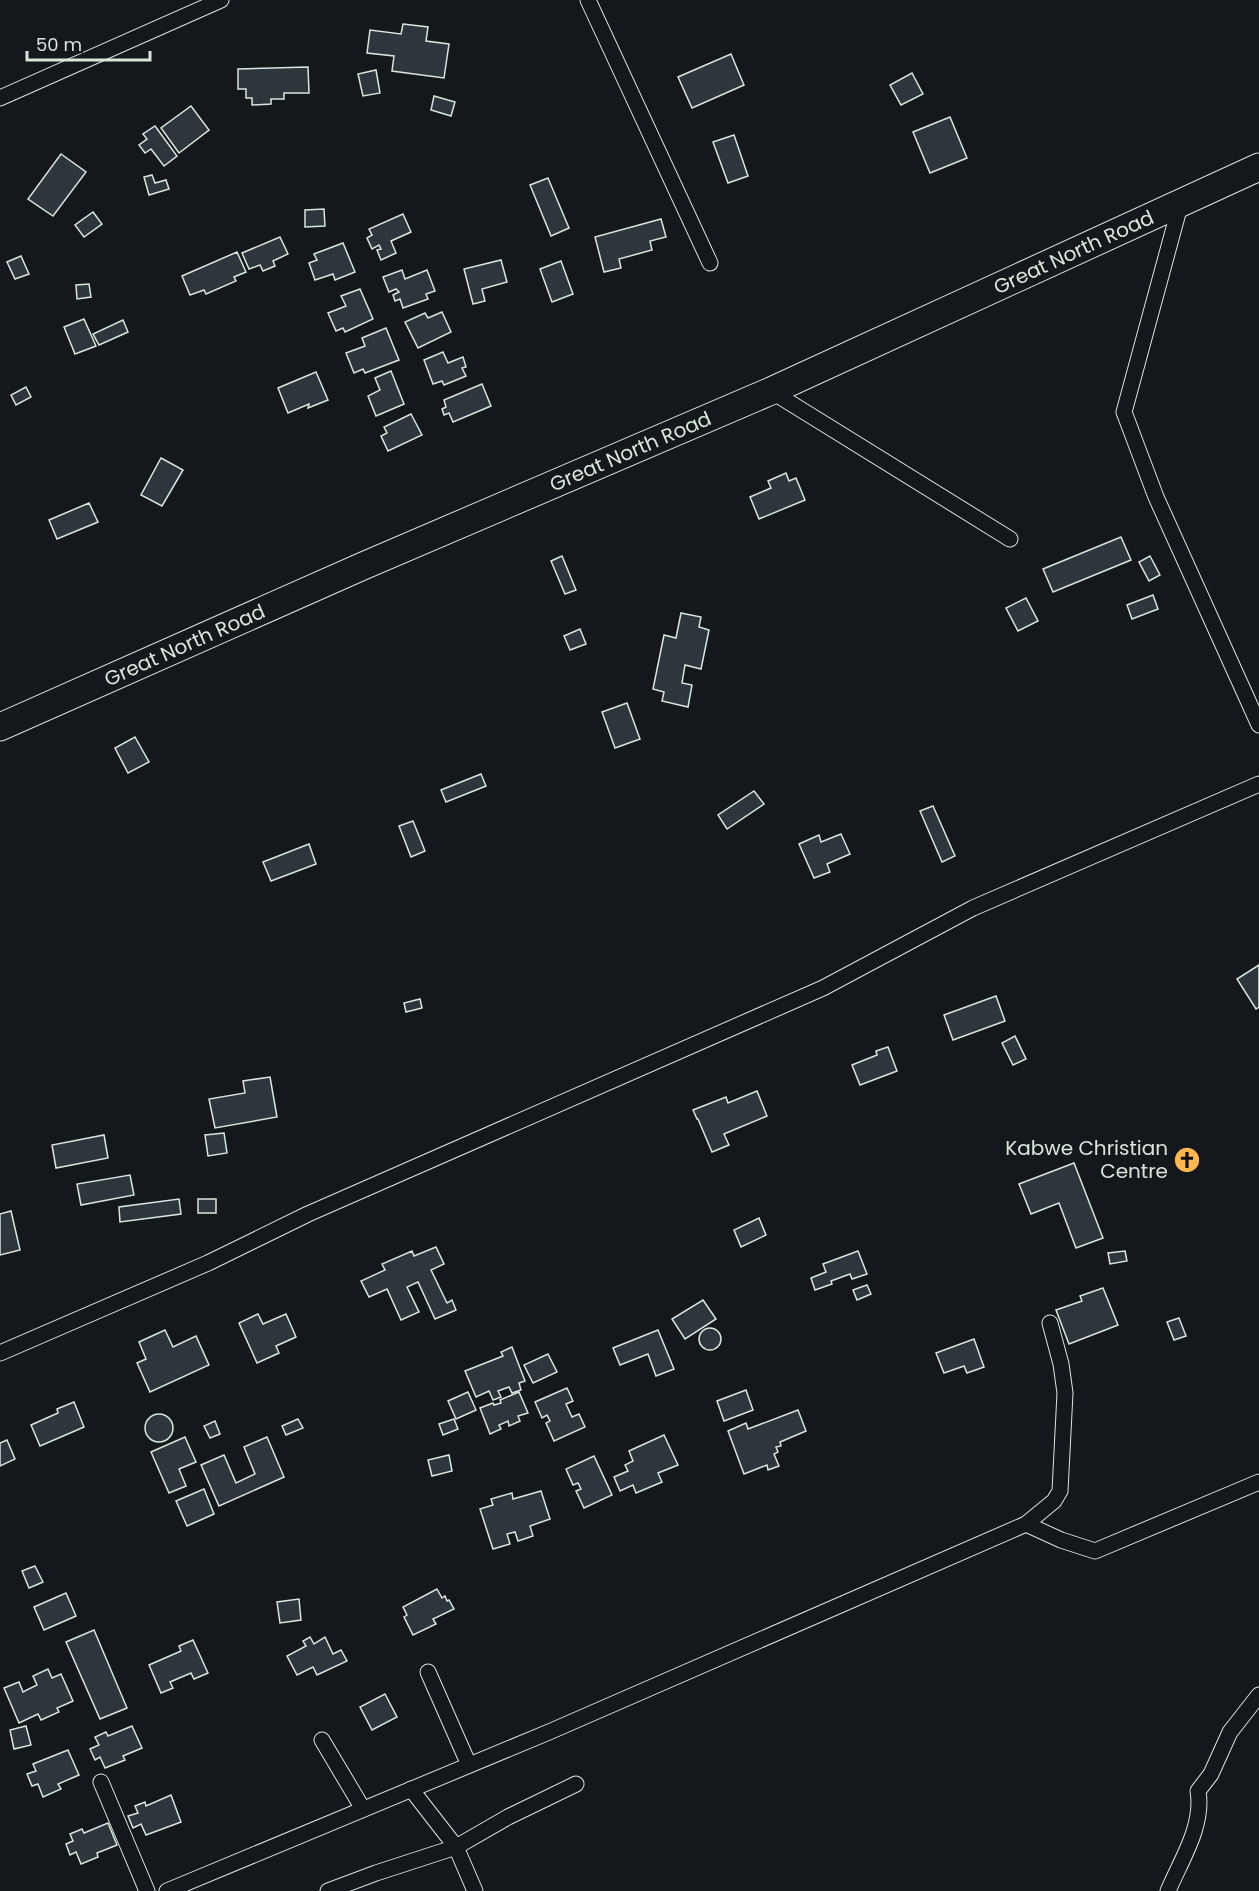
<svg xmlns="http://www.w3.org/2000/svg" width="1259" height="1891" font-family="Poppins,sans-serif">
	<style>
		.building { fill: #2c363c; stroke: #d8e6dc; stroke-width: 1.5 }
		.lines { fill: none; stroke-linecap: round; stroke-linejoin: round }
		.street-casing { stroke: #d8e6dc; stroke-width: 17 }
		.highway-casing { stroke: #d8e6dc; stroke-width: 29 }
		.street { stroke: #14181c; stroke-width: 15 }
		.highway { stroke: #14181c; stroke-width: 27 }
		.labels { text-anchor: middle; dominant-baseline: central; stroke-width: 4.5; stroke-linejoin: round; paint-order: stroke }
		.street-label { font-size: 20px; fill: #d8e6dc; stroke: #14181c }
		.poi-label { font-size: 20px; fill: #d8e6dc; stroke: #14181c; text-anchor: end }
	</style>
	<rect width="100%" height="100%" fill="#14181c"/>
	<!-- building -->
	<g class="building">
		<polygon points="403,24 428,27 426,41 449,44 444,78 392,71 394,56 367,53 370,30 401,34"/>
		<polygon points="731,54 744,85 692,108 678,77"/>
		<polygon points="308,67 309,93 284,93 284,99 271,99 271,104 252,105 252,98 246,98 246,89 238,89 238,69"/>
		<polygon points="376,70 380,93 363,96 358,74"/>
		<polygon points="912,73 923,94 901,105 890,85"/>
		<polygon points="434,96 455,102 451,116 431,110"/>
		<polygon points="191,106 209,130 179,153 161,128"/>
		<polygon points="950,117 967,158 930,173 913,132"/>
		<polygon points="155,126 177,156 164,166 151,149 145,153 139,145 147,139 143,134"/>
		<polygon points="734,135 748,176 728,183 713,142"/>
		<polygon points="61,154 86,172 53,216 28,199"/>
		<polygon points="152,175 155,183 166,180 169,189 149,195 144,177"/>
		<polygon points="548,178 569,228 551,236 530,185"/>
		<polygon points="324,209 325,226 305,227 305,210"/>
		<polygon points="93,212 102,224 84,237 75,225"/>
		<polygon points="403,214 411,232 391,241 396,253 381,260 377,250 381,249 379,245 372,249 367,238 372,235 369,229"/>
		<polygon points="661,219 666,237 650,241 652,250 619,259 621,268 604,272 595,237"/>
		<polygon points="280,237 288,254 273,261 275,266 263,271 260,265 249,269 242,253"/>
		<polygon points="343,243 355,272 335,280 333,274 315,280 309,263 317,260 314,254"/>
		<polygon points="237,252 246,272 234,277 236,281 206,294 204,290 190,295 182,276"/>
		<polygon points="21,256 29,274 15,279 7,262"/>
		<polygon points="501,260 507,282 482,289 485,301 473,304 464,269"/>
		<polygon points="561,261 573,294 552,302 540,269"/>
		<polygon points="402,270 405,279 427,270 435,291 426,294 428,299 403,308 400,299 395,301 393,295 399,292 396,289 389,292 383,277"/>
		<polygon points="89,284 91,297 77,299 76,285"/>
		<polygon points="360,289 373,319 345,332 343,328 336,331 328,313 346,306 341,296"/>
		<polygon points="442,312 451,332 418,348 405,322 425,313 428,318"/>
		<polygon points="84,319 96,346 75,354 64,327"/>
		<polygon points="123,320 128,332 99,345 93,334"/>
		<polygon points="386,328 399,360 365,373 363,369 354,373 346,353 365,346 362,338"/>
		<polygon points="443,352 448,363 463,357 466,367 462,368 466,376 444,385 442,381 433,384 424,360"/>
		<polygon points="391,371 404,404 376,416 368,396 380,390 375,378"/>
		<polygon points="316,372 328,400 308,408 309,404 288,413 278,388"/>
		<polygon points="482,384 491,406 453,422 449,413 444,415 442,409 446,407 444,400"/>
		<polygon points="26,387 31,397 16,405 11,395"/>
		<polygon points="411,414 422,435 388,451 381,436 387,433 384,427"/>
		<polygon points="161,458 183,470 162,506 141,495"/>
		<polygon points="786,473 789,481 796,478 805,500 759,519 750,497 771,488 768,481"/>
		<polygon points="89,503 98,522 57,539 49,520"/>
		<polygon points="1121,537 1131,560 1053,592 1043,569"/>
		<polygon points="562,556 576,590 565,594 551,561"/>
		<polygon points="1150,556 1160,575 1149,581 1139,562"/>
		<polygon points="1153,595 1158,609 1132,619 1127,605"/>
		<polygon points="1026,598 1038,621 1018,631 1006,608"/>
		<polygon points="681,613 701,617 699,627 709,630 701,669 685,665 682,683 692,685 688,707 662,701 664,692 653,689 664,635 676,638"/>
		<polygon points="580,629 586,644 570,650 564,636"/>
		<polygon points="627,703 640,739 615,748 602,712"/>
		<polygon points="135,737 149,762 128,773 115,748"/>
		<polygon points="481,774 486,786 446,802 441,790"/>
		<polygon points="754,791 764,804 727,829 718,815"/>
		<polygon points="933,806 955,856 942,862 920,811"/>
		<polygon points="413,821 425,851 411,857 399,826"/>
		<polygon points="841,834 850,854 827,864 830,872 814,878 799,844 819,835 821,842"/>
		<polygon points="309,844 316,864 271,881 263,862"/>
		<polygon points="1259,965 1259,1007 1256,1009 1237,979"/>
		<polygon points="996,996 1005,1021 953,1040 944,1015"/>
		<polygon points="420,999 422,1008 406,1012 404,1003"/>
		<polygon points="1015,1036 1026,1059 1013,1065 1002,1043"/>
		<polygon points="888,1047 897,1071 860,1085 852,1065 877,1055 876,1051"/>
		<polygon points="270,1077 277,1117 215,1128 209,1099 245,1093 243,1081"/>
		<polygon points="757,1091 767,1116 724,1134 729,1145 712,1152 698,1119 697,1119 693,1110 726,1097 728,1103"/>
		<polygon points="224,1133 227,1153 208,1156 205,1135"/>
		<polygon points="104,1135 108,1158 56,1168 52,1145"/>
		<polygon points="1074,1163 1103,1238 1076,1248 1059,1203 1031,1214 1019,1184"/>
		<polygon points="130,1175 134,1195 81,1205 77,1184"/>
		<polygon points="179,1199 181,1214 120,1222 119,1207"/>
		<rect x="198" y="1199" width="18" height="14"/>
		<polygon points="11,1211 20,1250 0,1255 0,1214"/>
		<polygon points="759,1218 766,1235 741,1247 734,1230"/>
		<polygon points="436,1247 444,1264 431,1270 447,1303 452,1300 456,1310 435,1319 418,1282 407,1287 419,1312 401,1320 387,1289 369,1297 361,1281 385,1270 382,1264 412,1251 414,1256"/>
		<polygon points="858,1251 867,1274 852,1279 850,1274 831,1281 832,1284 815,1290 811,1278 826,1272 823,1264"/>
		<polygon points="1125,1251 1127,1261 1110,1264 1108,1253"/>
		<polygon points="867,1285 871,1294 857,1300 853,1290"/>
		<polygon points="1103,1288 1118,1325 1069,1344 1056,1310 1082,1301 1080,1296"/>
		<polygon points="703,1300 716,1319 685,1339 672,1319"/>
		<polygon points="258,1314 263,1324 286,1314 296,1337 276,1346 279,1353 257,1363 239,1323"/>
		<polygon points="1179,1318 1186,1336 1174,1340 1167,1322"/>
		<circle cx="710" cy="1339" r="11"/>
		<polygon points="165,1330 173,1347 196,1336 209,1365 150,1392 137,1363 146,1359 139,1342"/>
		<polygon points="658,1330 674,1369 656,1376 648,1354 620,1365 613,1348"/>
		<polygon points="974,1339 984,1367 967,1373 964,1366 944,1373 936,1353"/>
		<polygon points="512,1347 525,1381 519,1383 521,1390 512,1393 509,1387 498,1391 501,1397 493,1400 489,1391 476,1397 465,1371 503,1356 501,1352"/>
		<polygon points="548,1354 557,1372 533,1383 524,1365"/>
		<polygon points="567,1388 573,1401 566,1404 572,1417 579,1414 585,1427 554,1441 546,1423 550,1421 547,1415 542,1418 535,1402"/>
		<polygon points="746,1390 753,1410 724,1421 717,1401"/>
		<polygon points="468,1392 476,1410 456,1419 448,1401"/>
		<polygon points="519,1392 528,1413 518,1416 520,1421 509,1426 508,1421 499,1425 501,1429 490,1434 480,1408 493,1403 494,1405 501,1403 500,1400"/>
		<polygon points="74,1402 84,1427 40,1446 31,1425 58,1413 57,1409"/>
		<polygon points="798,1410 806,1431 780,1442 781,1446 776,1447 778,1452 774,1454 779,1466 768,1470 767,1465 744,1474 728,1431 746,1423 748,1429"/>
		<circle cx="159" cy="1428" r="14"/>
		<polygon points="298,1419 303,1428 286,1435 282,1426"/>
		<polygon points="454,1419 458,1429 443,1435 439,1424"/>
		<polygon points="215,1421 220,1434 210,1438 204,1426"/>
		<polygon points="664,1435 678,1465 658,1473 662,1482 636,1493 633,1485 620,1491 614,1477 628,1471 625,1465 633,1461 629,1451"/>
		<polygon points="185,1437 196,1462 179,1469 186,1486 169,1493 151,1452"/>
		<polygon points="267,1437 284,1477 219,1506 201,1465 224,1455 236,1483 255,1474 244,1447"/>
		<polygon points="7,1440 15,1459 0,1466 0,1443"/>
		<polygon points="449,1455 452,1471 432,1476 428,1460"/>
		<polygon points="594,1456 612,1495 584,1508 576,1491 581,1489 578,1483 573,1485 566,1469"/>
		<polygon points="204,1489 214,1514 187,1526 176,1501"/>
		<polygon points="541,1491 550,1519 530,1526 533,1536 518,1541 515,1532 507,1534 510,1544 493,1549 480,1509 493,1505 491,1499 512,1493 513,1499"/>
		<polygon points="35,1566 43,1582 29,1588 22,1571"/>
		<polygon points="437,1589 442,1598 445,1596 447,1601 449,1600 454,1609 433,1619 436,1624 413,1635 404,1617 407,1615 403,1607"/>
		<polygon points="66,1593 76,1616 44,1630 34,1607"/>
		<polygon points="299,1599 301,1620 280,1623 277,1602"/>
		<polygon points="94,1630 127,1708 100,1719 66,1642"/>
		<polygon points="310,1637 314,1644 325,1637 333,1654 341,1650 347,1661 317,1675 313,1667 297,1675 287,1656 306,1646 303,1641"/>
		<polygon points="193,1640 208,1673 194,1679 191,1673 170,1682 173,1688 161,1693 149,1665 181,1651 179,1646"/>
		<polygon points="48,1669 52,1678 61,1674 73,1701 57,1708 59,1712 41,1720 38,1714 19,1723 4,1688 19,1682 23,1692 37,1685 33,1676"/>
		<polygon points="385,1694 397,1717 372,1730 360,1707"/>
		<polygon points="26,1726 31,1745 14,1749 10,1730"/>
		<polygon points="132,1726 142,1748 123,1756 125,1760 105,1768 100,1757 95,1760 90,1749 99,1745 95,1737 106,1732 108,1736"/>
		<polygon points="68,1750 79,1775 58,1784 61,1789 43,1797 38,1784 32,1786 27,1774 36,1771 33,1764"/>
		<polygon points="171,1795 181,1822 146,1835 141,1824 133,1828 128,1816 138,1813 135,1806 145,1802 146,1806"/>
		<polygon points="108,1823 117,1845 97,1853 98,1857 81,1864 76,1852 70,1855 66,1844 73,1841 70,1834 82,1829 84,1833"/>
	</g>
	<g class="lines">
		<!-- street casing -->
		<g class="street-casing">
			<g id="street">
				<polyline points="588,0 710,263"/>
				<polyline points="0,98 221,0"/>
				<polyline points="1181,202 1124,412 1156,497 1259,725"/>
				<polyline points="771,391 1010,539"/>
				<polyline points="0,1353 208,1263 308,1214 823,988 973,908 1259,784"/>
				<polyline points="1026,1524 1061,1540 1095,1551 1259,1482"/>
				<polyline points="428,1672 469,1765"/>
				<polyline points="322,1740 363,1809"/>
				<polyline points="101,1782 147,1891"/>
				<polyline points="411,1789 456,1847 475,1891"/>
				<polyline points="167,1891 549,1732 1026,1524 1054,1501 1060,1491 1065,1393 1061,1364 1050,1323"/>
				<polyline points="328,1891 376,1873 456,1847 508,1817 576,1784"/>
				<path d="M1168 1891C1181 1860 1204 1826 1198 1791L1211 1774 1230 1732 1259 1695"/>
			</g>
		</g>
		<!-- highway casing -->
		<g class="highway-casing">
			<g id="highway">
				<path id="s1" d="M0 727 363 566 771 391 1259 167"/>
			</g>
		</g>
		<!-- street -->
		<use href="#street" class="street"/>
		<!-- highway -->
		<use href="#highway" class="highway"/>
	</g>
	<!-- icons -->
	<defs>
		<g id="church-disc" transform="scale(1.35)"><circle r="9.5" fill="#ffb74d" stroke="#14181c"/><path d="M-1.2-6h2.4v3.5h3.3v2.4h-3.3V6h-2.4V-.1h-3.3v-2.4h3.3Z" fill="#111"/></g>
	</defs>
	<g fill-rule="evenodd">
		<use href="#church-disc" x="1187" y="1160"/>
	</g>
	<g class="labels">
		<!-- street labels -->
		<g class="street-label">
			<text stroke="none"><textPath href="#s1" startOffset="1174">Great North Road</textPath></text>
			<text stroke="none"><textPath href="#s1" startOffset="688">Great North Road</textPath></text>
			<text stroke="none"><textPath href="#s1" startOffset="202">Great North Road</textPath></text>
		</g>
		<!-- poi labels -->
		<g class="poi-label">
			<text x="1168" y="1148">Kabwe Christian<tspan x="1168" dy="23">Centre</tspan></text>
		</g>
	</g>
	<!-- scale -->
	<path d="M27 51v9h123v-9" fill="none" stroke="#d8e6dc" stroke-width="3"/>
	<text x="36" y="51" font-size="18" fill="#d8e6dc" stroke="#14181c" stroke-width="4.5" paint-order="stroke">50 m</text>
</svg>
